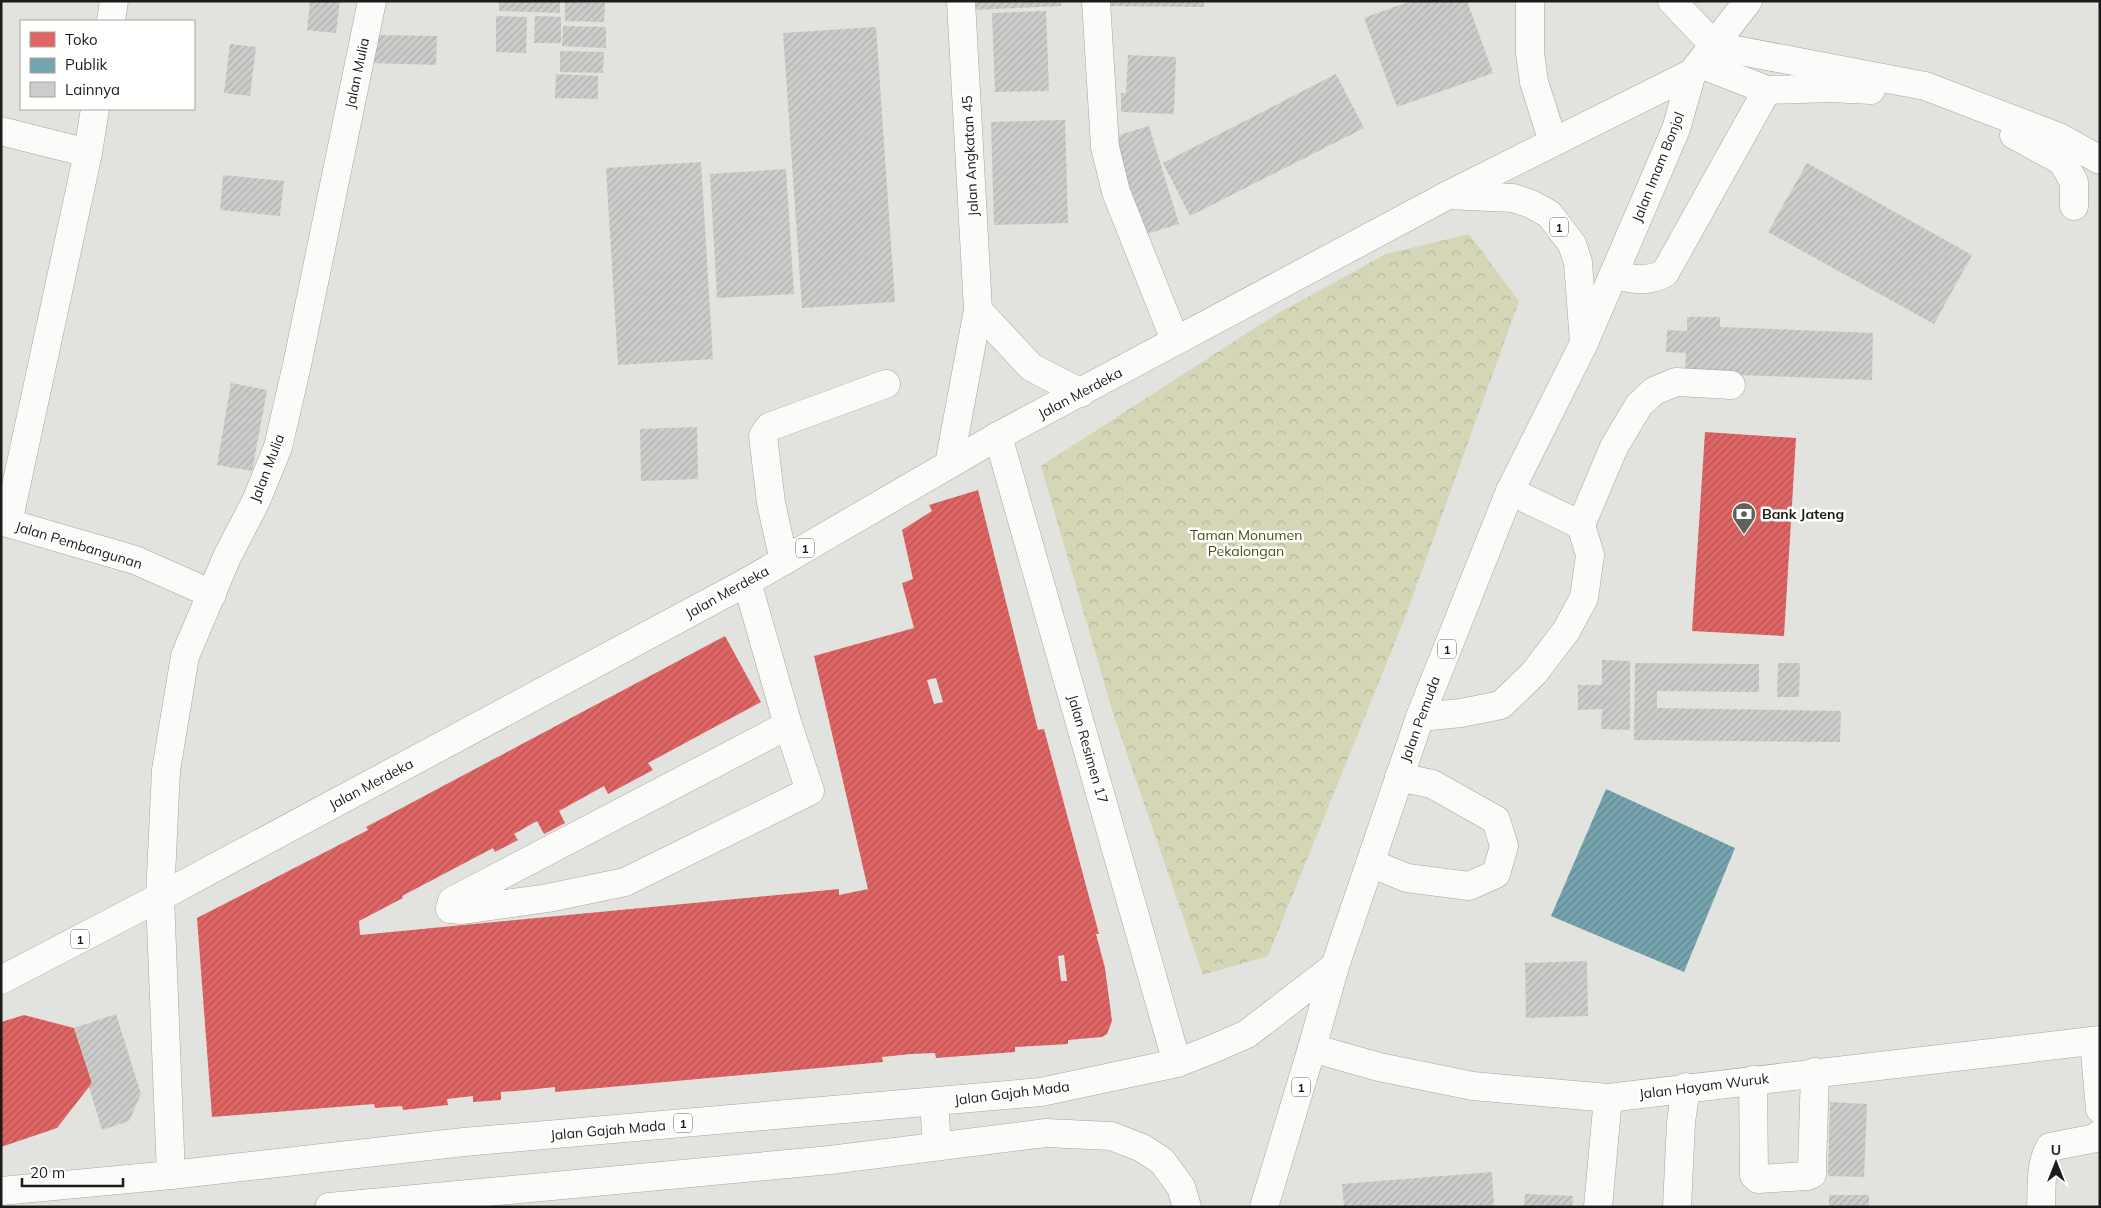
<svg xmlns="http://www.w3.org/2000/svg" width="2101" height="1208" font-family="Mulish,sans-serif">
	<style>
		.forest { fill: url(#forest-crowns) }
		.shops { fill: url(#shops-hatch); fill-rule: evenodd }
		.public { fill: url(#public-hatch) }
		.building { fill: url(#building-hatch) }
		.lines { fill: none; stroke-linecap: round; stroke-linejoin: round }
		.minor-casing { stroke: #a4a5a2; stroke-width: 29 }
		.major-casing { stroke: #a4a5a2; stroke-width: 29 }
		.highway-casing { stroke: #a4a5a2; stroke-width: 29 }
		.minor { stroke: #fbfbfa; stroke-width: 28 }
		.major { stroke: #fbfbfa; stroke-width: 28 }
		.highway { stroke: #fbfbfa; stroke-width: 28 }
		.labels { text-anchor: middle; dominant-baseline: central; stroke-width: 5; stroke-linejoin: round; paint-order: stroke }
		.shield { fill: #fffffe; stroke: #5f605e; stroke-width: 1 }
		.shield-label { font-size: 12px; font-weight: bold; fill: #1b1c19 }
		.street-label { font-size: 14px; fill: #1b1c19; stroke: #fffffe }
		.poi-label { font-size: 14px; font-weight: bold; fill: #1b1c19; stroke: #fffffe; text-anchor: start }
		.park-label { font-size: 14px; fill: #4b4c19; stroke: #fffffe }
	</style>
	<defs>
		<pattern id="forest-crowns" width="20" height="18" patternUnits="userSpaceOnUse" patternTransform="scale(1.25)"><rect width="20" height="18" fill="#d4d6b6"/><path d="M2 6a3 3 0 1 1 6 0M12 15a3 3 0 1 1 6 0" fill="none" stroke="#b5b79c"/></pattern>
		<pattern id="shops-hatch" width="6" height="6" patternUnits="userSpaceOnUse" patternTransform="scale(1.25)"><rect width="6" height="6" fill="#e06666"/><path d="M-1 1l2-2M0 6l6-6M5 7l2-2" fill="none" stroke="#b55353"/></pattern>
		<pattern id="public-hatch" width="6" height="6" patternUnits="userSpaceOnUse" patternTransform="scale(1.25)"><rect width="6" height="6" fill="#76a5af"/><path d="M-1 1l2-2M0 6l6-6M5 7l2-2" fill="none" stroke="#60868e"/></pattern>
		<pattern id="building-hatch" width="6" height="6" patternUnits="userSpaceOnUse" patternTransform="scale(1.25)"><rect width="6" height="6" fill="#ccccca"/><path d="M-1 1l2-2M0 6l6-6M5 7l2-2" fill="none" stroke="#afafad"/></pattern>
	</defs>
	<rect width="100%" height="100%" fill="#e2e3de"/>
	<!-- forest -->
	<polygon class="forest" points="1469,234 1519,301 1406,615 1268,956 1203,975 1113,713 1041,466 1275,315 1386,254"/>
	<!-- shops -->
	<g class="shops">
		<polygon points="1705,432 1796,438 1784,636 1692,631"/>
		<path d="M978 490 1038 730 1044 729 1099 934H1096L1105 968 1112 1021 1107 1034 1102 1037 1068 1040V1044L1015 1047V1052L936 1058 935 1053 911 1054 882 1057 883 1062 830 1067 555 1092V1087L527 1090 501 1092V1100L473 1102V1096L447 1099 448 1105 403 1110 402 1106 375 1108 374 1104 212 1117 197 918 368 830 366 827 725 636 761 702 648 763 653 770 608 794 604 786 559 811 565 823 544 834 537 821 514 834 518 840 495 852 493 848 402 896 403 898 359 921 360 935 839 889V895L868 889 814 656 914 628 902 583 913 579 902 530 932 511 929 505ZM936 678 943 702 934 704 927 680ZM1064 955 1067 981H1061L1058 956Z"/>
		<polygon points="24,1015 74,1028 92,1083 57,1128 1,1147 1,1022"/>
	</g>
	<!-- public -->
	<polygon class="public" points="1606,789 1735,848 1684,972 1551,916"/>
	<!-- building -->
	<g class="building">
		<polygon points="310,1 340,1 336,33 307,30"/>
		<polygon points="499,1 560,1 560,13 499,11"/>
		<polygon points="973,1 1061,1 1061,6 974,10"/>
		<polygon points="1099,1 1204,1 1204,7 1099,6"/>
		<polygon points="1411,1 1467,1 1493,73 1397,107 1364,18"/>
		<polygon points="565,2 605,3 604,22 565,21"/>
		<polygon points="1046,11 1049,91 995,92 992,13"/>
		<polygon points="496,16 527,17 526,53 496,52"/>
		<polygon points="535,16 561,17 561,43 534,43"/>
		<polygon points="563,26 606,27 606,48 562,46"/>
		<polygon points="876,27 895,302 802,308 783,33"/>
		<polygon points="373,35 437,36 436,65 372,63"/>
		<polygon points="230,44 256,47 250,96 224,93"/>
		<polygon points="560,51 604,52 603,73 560,72"/>
		<polygon points="1128,55 1176,57 1174,114 1121,112 1121,93 1126,93"/>
		<polygon points="556,74 598,76 598,99 555,98"/>
		<polygon points="1336,74 1364,128 1190,216 1163,163"/>
		<polygon points="1065,120 1068,223 994,225 991,122"/>
		<polygon points="1149,126 1179,224 1136,237 1106,139"/>
		<polygon points="701,162 713,359 618,365 606,168"/>
		<polygon points="1807,163 1972,255 1934,324 1768,232"/>
		<polygon points="786,169 794,294 717,298 710,174"/>
		<polygon points="223,175 284,181 280,216 220,210"/>
		<polygon points="1687,317 1720,317 1720,327 1873,333 1872,380 1685,373 1686,353 1666,352 1667,330 1687,331"/>
		<polygon points="231,383 267,390 252,471 217,465"/>
		<polygon points="697,427 698,479 641,481 640,429"/>
		<polygon points="1602,660 1630,661 1630,730 1601,729 1602,709 1578,710 1578,685 1602,685"/>
		<polygon points="1635,663 1759,664 1759,692 1657,691 1657,708 1841,711 1840,742 1634,740"/>
		<polygon points="1778,663 1800,663 1799,697 1777,697"/>
		<polygon points="1587,961 1588,1016 1526,1018 1525,963"/>
		<polygon points="116,1014 141,1094 129,1121 102,1130 89,1087 92,1083 74,1028"/>
		<polygon points="1830,1102 1867,1104 1864,1177 1828,1176"/>
		<polygon points="1492,1172 1494,1207 1344,1207 1342,1184"/>
		<polygon points="1525,1194 1573,1196 1572,1207 1524,1207"/>
		<rect x="1829" y="1195" width="40" height="12"/>
	</g>
	<g class="lines">
		<!-- minor casing -->
		<g class="minor-casing">
			<g id="minor">
				<polyline points="1096,1 1105,147 1116,192 1175,340"/>
				<polyline points="1530,1 1530,53 1534,82 1553,142"/>
				<polyline points="1672,1 1715,46 1925,86 2059,137 2100,160"/>
				<polyline points="111,21 114,1"/>
				<polyline points="1700,64 1767,90 1831,88 1871,90"/>
				<polyline points="1,131 88,153"/>
				<polyline points="2014,135 2062,161 2074,182 2074,206"/>
				<path d="M1613 275C1633 279 1646 283 1665 273L1767 90"/>
				<polyline points="978,310 1031,367 1081,393"/>
				<polyline points="998,436 1177,1063"/>
				<polyline points="949,464 978,310 961,1"/>
				<polyline points="1,521 135,560 212,594"/>
				<polyline points="8,523 88,153 95,109"/>
				<polyline points="1581,525 1614,447 1639,405 1654,391 1676,382 1731,385"/>
				<polyline points="784,561 771,503 763,436 769,427 886,384"/>
				<polyline points="747,582 788,725 810,791 625,882 548,898 462,910 450,909 452,901 788,725"/>
				<polyline points="1420,717 1461,713 1501,705 1534,673 1566,631 1584,598 1590,555 1581,525 1510,491"/>
				<polyline points="1370,863 1407,878 1469,886 1496,874 1504,846 1496,820 1432,784 1399,777"/>
				<polyline points="2094,1041 2100,1109"/>
				<polyline points="1312,1048 1379,1067 1473,1086 1608,1098 2100,1040"/>
				<polyline points="1753,1080 1754,1175 1758,1179 1807,1176 1812,1174 1812,1168 1815,1072"/>
				<polyline points="171,1175 160,897 166,770 185,656 227,557 256,501 278,447 297,365 372,1"/>
				<polyline points="1598,1207 1608,1098"/>
				<polyline points="1677,1207 1681,1122 1686,1087"/>
				<path d="M2041 1207C2042 1188 2040 1163 2050 1147L2096 1138 2100 1134"/>
			</g>
		</g>
		<!-- major casing -->
		<g class="major-casing">
			<g id="major">
				<polyline points="1448,195 1692,73"/>
				<polyline points="1584,343 1676,129 1692,73 1748,1"/>
			</g>
		</g>
		<!-- highway casing -->
		<g class="highway-casing">
			<g id="highway">
				<polyline points="1,980 160,897 747,582 998,436 1448,195 1513,198 1531,204 1549,214 1572,244 1578,262 1584,343 1510,491 1420,717 1335,966 1312,1048 1264,1207"/>
				<polyline points="934,1102 937,1146"/>
				<polyline points="1,1191 171,1175 464,1142 1041,1092 1177,1063 1215,1048 1247,1034 1335,966"/>
				<polyline points="329,1207 830,1160 1046,1133 1111,1136 1142,1148 1162,1161 1181,1187 1187,1207"/>
			</g>
		</g>
		<!-- minor -->
		<use href="#minor" class="minor"/>
		<!-- major -->
		<use href="#major" class="major"/>
		<!-- highway -->
		<use href="#highway" class="highway"/>
	</g>
	<!-- icons -->
	<defs>
		<g id="bank-pin" transform="scale(1.25)"><path d="M0 17L-7.5 6A9.5 9.5 0 1 1 7.5 6Z" fill="#61625e" stroke="#fffffe"/><path d="M-6-4H6V4H-6ZM0-2.3a2.3 2.3 0 1 0 0 4.6a2.3 2.3 0 1 0 0-4.6Z" fill="#fff"/></g>
	</defs>
	<g fill-rule="evenodd">
		<use href="#bank-pin" x="1744" y="514"/>
	</g>
	<g class="labels">
		<!-- shield labels -->
		<g class="shield">
			<rect x="1550" y="217.5" width="18" height="19" rx="4"/>
			<rect x="796" y="538.5" width="18" height="19" rx="4"/>
			<rect x="1438" y="639.5" width="18" height="19" rx="4"/>
			<rect x="71" y="929.5" width="18" height="19" rx="4"/>
			<rect x="1292" y="1077.5" width="18" height="19" rx="4"/>
			<rect x="674" y="1113.5" width="18" height="19" rx="4"/>
		</g>
		<g class="shield-label">
			<text x="1559" y="227">1</text>
			<text x="805" y="548">1</text>
			<text x="1447" y="649">1</text>
			<text x="80" y="939">1</text>
			<text x="1301" y="1087">1</text>
			<text x="683" y="1123">1</text>
		</g>
		<!-- street labels -->
		<g class="street-label">
			<text transform="translate(357 73) rotate(-78)">Jalan Mulia</text>
			<text transform="translate(970 156) rotate(-93)">Jalan Angkatan 45</text>
			<text transform="translate(1658 167) rotate(-68)">Jalan Imam Bonjol</text>
			<text transform="translate(1080 393) rotate(-28)">Jalan Merdeka</text>
			<text transform="translate(267 468) rotate(-69)">Jalan Mulia</text>
			<text transform="translate(79 545) rotate(17)">Jalan Pembangunan</text>
			<text transform="translate(727 592) rotate(-29)">Jalan Merdeka</text>
			<text transform="translate(1420 719) rotate(-70)">Jalan Pemuda</text>
			<text transform="translate(1088 749) rotate(74)">Jalan Resimen 17</text>
			<text transform="translate(371 784) rotate(-28)">Jalan Merdeka</text>
			<text transform="translate(1704 1086) rotate(-7)">Jalan Hayam Wuruk</text>
			<text transform="translate(1012 1093) rotate(-7)">Jalan Gajah Mada</text>
			<text transform="translate(608 1130) rotate(-5)">Jalan Gajah Mada</text>
		</g>
		<!-- poi labels -->
		<g class="poi-label">
			<text x="1762" y="514">Bank Jateng</text>
		</g>
		<!-- park labels -->
		<g class="park-label">
			<text x="1246" y="535">Taman Monumen<tspan x="1246" dy="16">Pekalongan</tspan></text>
		</g>
	</g>
	<!-- border -->
	<rect width="2101" height="1208" fill="none" stroke="#1b1c19" stroke-width="5"/>
	<!-- legend -->
	<rect x="20" y="20" width="175" height="90" fill="#fffffe" stroke="#a4a4a2"/>
	<rect x="30" y="32" width="25" height="15" fill="#e06666" stroke="#a4a4a2"/>
	<text x="65" y="45" font-size="15" fill="#1b1c19">Toko</text>
	<rect x="30" y="58" width="25" height="15" fill="#76a5af" stroke="#a4a4a2"/>
	<text x="65" y="70" font-size="15" fill="#1b1c19">Publik</text>
	<rect x="30" y="82" width="25" height="15" fill="#ccccca" stroke="#a4a4a2"/>
	<text x="65" y="95" font-size="15" fill="#1b1c19">Lainnya</text>
	<!-- north arrow -->
	<g transform="translate(2056 1163)" stroke="#fffffe" stroke-width="4" paint-order="stroke">
	<path d="M0-4L9 19L0 12L-9 19Z" fill="#1b1c19"/>
	<text y="-8" font-size="14" font-weight="bold" text-anchor="middle" fill="#1b1c19">U</text>
	</g>
	<!-- scale -->
	<path d="M22 1178v8h101v-8" fill="none" stroke="#1b1c19" stroke-width="2.5"/>
	<text x="30" y="1178" font-size="15" fill="#1b1c19" stroke="#fffffe" stroke-width="4" paint-order="stroke">20 m</text>
</svg>
